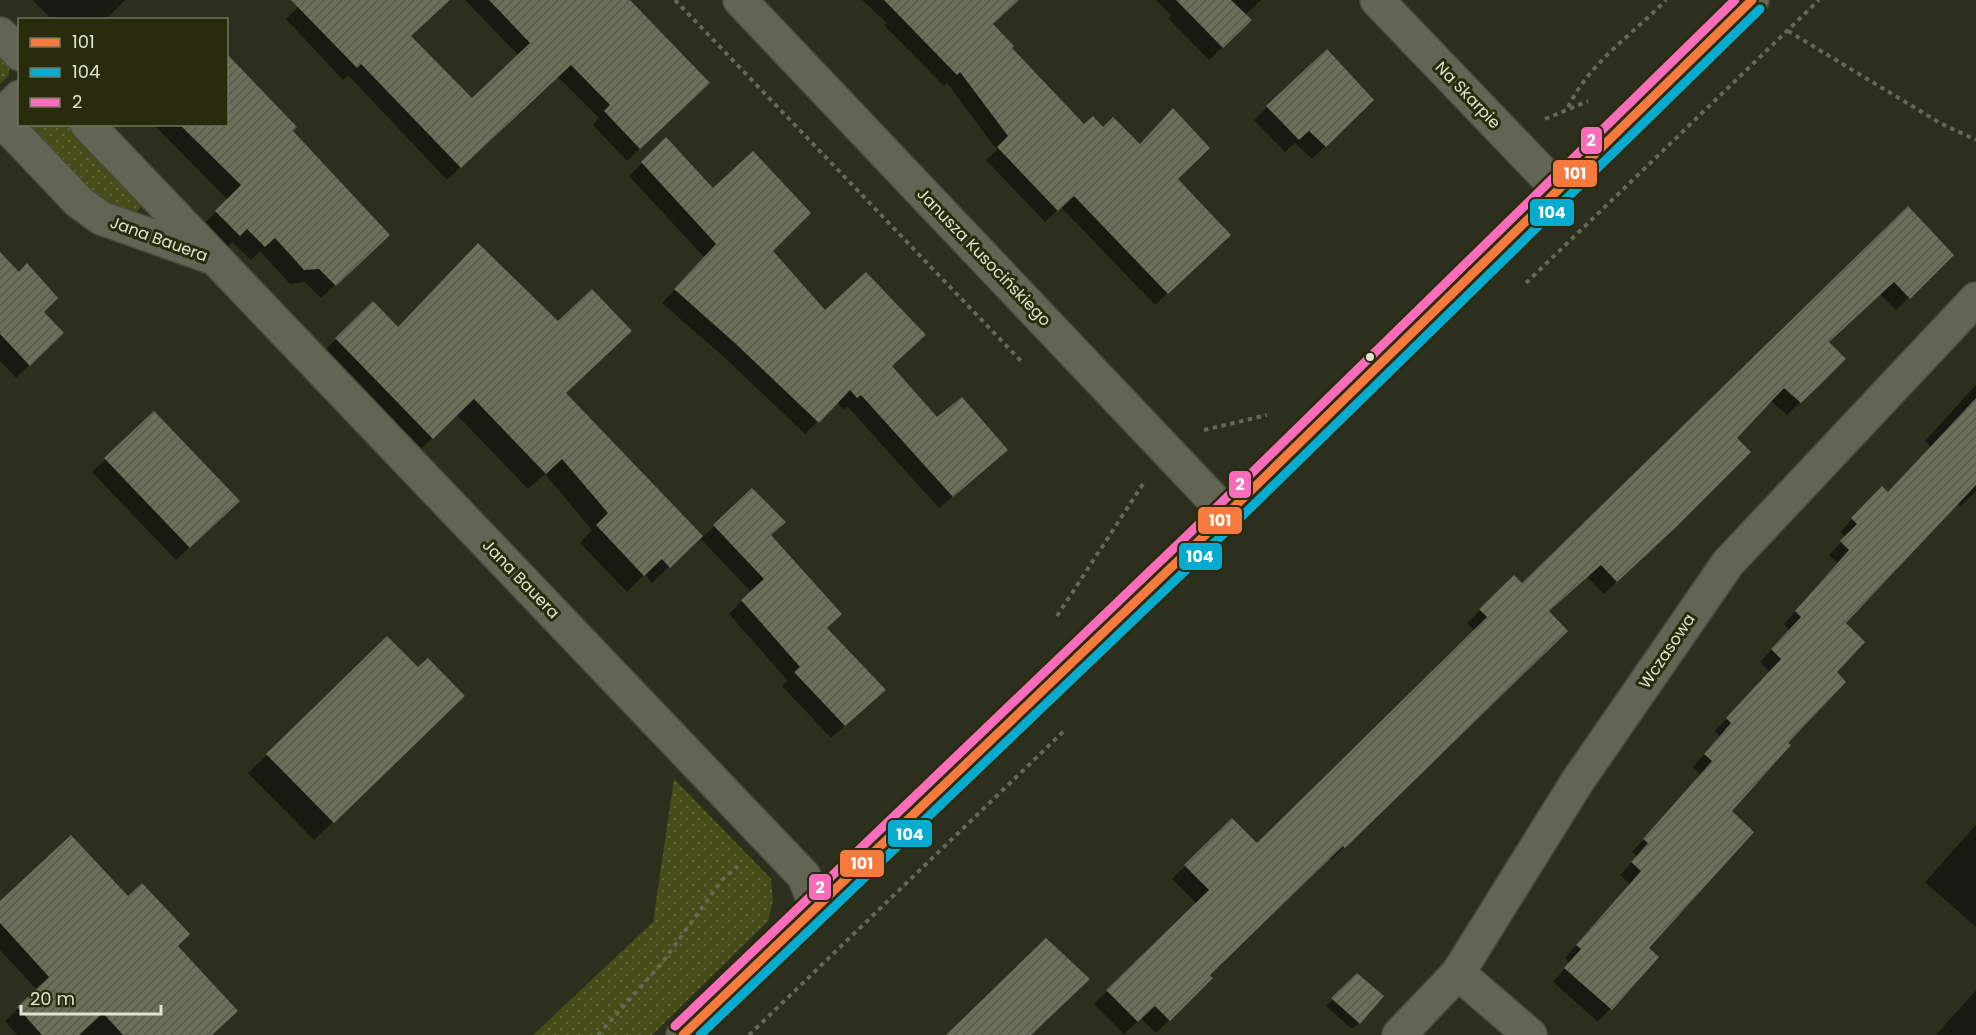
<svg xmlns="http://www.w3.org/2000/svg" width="1976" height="1035" font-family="Poppins,sans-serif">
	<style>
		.grass { fill: url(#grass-dots) }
		.shadow { fill: #0007 }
		.building { fill: url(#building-hatch) }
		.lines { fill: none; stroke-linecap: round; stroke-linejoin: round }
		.minor-casing { stroke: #494a3c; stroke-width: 36 }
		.secondary-casing { stroke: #494a3c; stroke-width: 36 }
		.path { stroke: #656758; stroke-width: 4; stroke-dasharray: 4.5 4.5; stroke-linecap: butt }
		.minor { stroke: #636554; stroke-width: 33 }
		.secondary { stroke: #636651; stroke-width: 33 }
		.bus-1-casing { stroke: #282c0d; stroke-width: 14 }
		.bus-2-casing { stroke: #282c0d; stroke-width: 14 }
		.bus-3-casing { stroke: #282c0d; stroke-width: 14 }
		.bus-1 { stroke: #f6793e; stroke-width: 9 }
		.bus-2 { stroke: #06acd0; stroke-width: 9 }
		.bus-3 { stroke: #fb6dba; stroke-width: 9 }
		.bus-dot { fill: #e0e4d1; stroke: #282c0d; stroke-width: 2 }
		.labels { text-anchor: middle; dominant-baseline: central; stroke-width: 6; stroke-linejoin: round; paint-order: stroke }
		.street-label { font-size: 16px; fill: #e0e4d1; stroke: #282c0d }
		.line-badge { stroke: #282c0d; stroke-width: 2 }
		.badge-label { font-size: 16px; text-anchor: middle; font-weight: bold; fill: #fff }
	</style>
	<defs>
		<pattern id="grass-dots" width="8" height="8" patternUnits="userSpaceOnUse" patternTransform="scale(1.5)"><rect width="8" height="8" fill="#464c17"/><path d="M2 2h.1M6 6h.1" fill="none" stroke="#606638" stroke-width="1.8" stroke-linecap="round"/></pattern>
		<pattern id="building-hatch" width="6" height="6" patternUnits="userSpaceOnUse" patternTransform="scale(1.5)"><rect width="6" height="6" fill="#6c6f59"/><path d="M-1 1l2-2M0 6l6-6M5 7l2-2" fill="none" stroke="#585a4c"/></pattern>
	</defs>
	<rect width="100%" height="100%" fill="#2d2f1e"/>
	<!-- grass -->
	<g class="grass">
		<path d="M0 51C8 59 10 64 9 75L0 84Z"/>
		<polygon points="27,125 72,125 142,200 141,207 134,214 112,212"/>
		<polygon points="674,779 771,879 773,901 768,921 652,1035 533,1035 653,922"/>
	</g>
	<!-- shadow -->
	<g class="shadow">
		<polygon points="33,0 125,0 105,20 52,20"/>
		<polygon points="305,0 449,0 410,36 472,100 519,56 465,0 585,0 695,95 627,161 593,125 599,118 557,76 447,180 348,75 343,80 286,19"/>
		<polygon points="862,0 993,0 992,25 1010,48 1084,126 1103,129 1176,179 1217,247 1155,305 1061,207 1045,222 986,160 997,150 947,83 944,86 884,25 887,23"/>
		<polygon points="1156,0 1261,0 1245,15 1237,33 1209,60 1168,18 1171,15"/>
		<polygon points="1372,100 1312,159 1295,143 1285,152 1254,120 1267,107"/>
		<polygon points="153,124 226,124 291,131 374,248 321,298 305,282 290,284 260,251 251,260 232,242 225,249 203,225 228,200"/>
		<polygon points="666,139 825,312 890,367 937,419 993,463 939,508 847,406 844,410 837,402 805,434 724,357 662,303 705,258 629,176"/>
		<polygon points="1908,208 1952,255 1896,310 1880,294 1827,343 1844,359 1787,415 1770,400 1735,438 1749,452 1604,594 1587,577 1547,612 1566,631 1331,860 1329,858 1208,975 1211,978 1156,1033 1141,1018 1124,1034 1094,1004 1197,904 1172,879 1232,820 1257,845 1475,631 1467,623 1514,577 1522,585"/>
		<polygon points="0,254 42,312 62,333 16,378 0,361"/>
		<polygon points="373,303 398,329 565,394 701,536 652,583 645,574 627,592 580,543 592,530 545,474 528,489 456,414 416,454 319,356"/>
		<polygon points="1976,385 1976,491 1960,507 1957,503 1844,623 1835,672 1786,743 1730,811 1647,948 1657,957 1598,1022 1553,982 1570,963 1565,958 1630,884 1620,875 1637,856 1632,852 1701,775 1693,767 1720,736 1715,731 1770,672 1760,662 1789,630 1784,624 1838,563 1829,555 1846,537 1840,532 1882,488 1887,494 1931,447 1925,441"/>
		<polygon points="154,413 225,514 176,560 92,472"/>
		<polygon points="752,490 770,536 871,703 831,738 782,686 788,681 729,614 751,592 701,539"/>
		<polygon points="445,714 314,840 248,773 267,755"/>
		<polygon points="1976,825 1976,927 1925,882"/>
		<polygon points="0,903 176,946 211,1035 17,1035 5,1021 37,990 0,950"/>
		<polygon points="1358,975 1359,1023 1352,1029 1326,1006"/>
		<polygon points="1976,990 1976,1035 1936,1035"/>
	</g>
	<!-- building -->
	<g class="building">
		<polygon points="291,0 450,0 411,36 472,98 530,43 489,0 630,0 710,83 640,149 604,111 610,105 571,65 461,168 361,64 357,68"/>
		<polygon points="884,0 1019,0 993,24 1014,46 1012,48 1084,124 1093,116 1103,127 1113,117 1140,144 1173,108 1210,148 1178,179 1231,235 1168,294 1074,196 1058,211 997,147 1008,136 960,72 957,75"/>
		<polygon points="1176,0 1231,0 1252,20 1223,48"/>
		<polygon points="1327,49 1374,100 1326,147 1309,131 1299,140 1266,106"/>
		<polygon points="226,53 297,127 293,131 390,235 336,286 319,269 304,270 275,238 265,247 247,229 240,236 215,211 241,185 179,124 226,124"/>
		<polygon points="666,137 713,188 753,151 811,213 773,251 825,310 866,272 926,335 892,366 937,417 962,397 1008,450 953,497 861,395 857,398 850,390 819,423 736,344 674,289 716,244 641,162"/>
		<polygon points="1908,206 1954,255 1910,299 1894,282 1829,342 1846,359 1821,384 1801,403 1784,388 1737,438 1751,452 1675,528 1617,582 1601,565 1549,611 1568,631 1345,848 1343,846 1210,975 1213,978 1170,1021 1155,1006 1138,1022 1106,990 1209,890 1184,865 1232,818 1257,843 1487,617 1479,609 1514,575 1522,583"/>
		<polygon points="478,243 558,321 592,289 632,331 566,393 703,536 670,568 662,559 644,576 596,525 608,513 562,459 546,474 474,399 433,439 335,338 373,301 398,327"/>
		<polygon points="0,252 19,272 27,263 58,298 44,312 64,333 30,366 0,334"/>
		<polygon points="1976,398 1976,485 1846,623 1865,642 1837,672 1846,682 1788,743 1791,745 1732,811 1754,832 1649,948 1659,957 1612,1010 1564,968 1581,949 1576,945 1641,871 1631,862 1648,843 1643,839 1712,761 1704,754 1731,723 1726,718 1781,659 1771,649 1801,617 1795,611 1849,550 1840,541 1857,524 1851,518 1882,486 1888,492"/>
		<polygon points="154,411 240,501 190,548 104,458"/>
		<polygon points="752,488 786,522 771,535 842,614 827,628 886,690 845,726 794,672 800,667 741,600 764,579 713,525"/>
		<polygon points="387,636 418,667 428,658 465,696 334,823 266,754"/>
		<polygon points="71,835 128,896 142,883 190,934 178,946 238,1011 212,1035 123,1035 103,1013 79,1035 42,1035 17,1007 49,977 0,923 0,901"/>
		<polygon points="1046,938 1090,979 1031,1035 946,1035"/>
		<polygon points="1357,973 1384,996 1360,1024 1331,998"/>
	</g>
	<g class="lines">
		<!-- minor casing -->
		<g class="minor-casing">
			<g id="minor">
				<polyline points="740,0 1227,514"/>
				<polyline points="1377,0 1559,190"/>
				<polyline points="0,34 20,54"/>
				<polyline points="0,116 20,97"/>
				<polyline points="0,119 79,202 101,218 208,256"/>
				<polyline points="87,124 804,876 816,907"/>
				<polyline points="1458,973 1530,1035"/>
				<polyline points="1399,1035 1458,973 1577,782 1728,563 1976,299"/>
			</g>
		</g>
		<!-- secondary casing -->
		<g class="secondary-casing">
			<polyline id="secondary" points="683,1035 1227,514 1752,0"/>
		</g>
		<!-- path -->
		<g class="path">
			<polyline points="675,0 1022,362"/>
			<polyline points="1788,31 1940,123 1976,140"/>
			<path d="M1568 107C1591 61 1631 36 1666 0"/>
			<polyline points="1545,119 1588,101"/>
			<polyline points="1526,283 1819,0"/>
			<polyline points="1204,430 1267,415"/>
			<polyline points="1057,616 1143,484"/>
			<polyline points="598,1035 662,963 722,880 738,866"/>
			<polyline points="749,1035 1066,729"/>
		</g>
		<!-- minor -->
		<use href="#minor" class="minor"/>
		<!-- secondary -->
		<use href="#secondary" class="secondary"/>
		<!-- bus-1 casing -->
		<g class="bus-1-casing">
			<polyline id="bus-1" points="683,1035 1227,514 1752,0"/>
		</g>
		<!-- bus-2 casing -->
		<g class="bus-2-casing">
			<polyline id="bus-2" points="700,1035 1235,523 1760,9"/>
		</g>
		<!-- bus-3 casing -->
		<g class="bus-3-casing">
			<polyline id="bus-3" points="675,1026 1219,505 1735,0"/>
		</g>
		<!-- bus-1 -->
		<use href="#bus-1" class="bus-1"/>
		<!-- bus-2 -->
		<use href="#bus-2" class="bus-2"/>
		<!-- bus-3 -->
		<use href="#bus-3" class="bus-3"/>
	</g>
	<!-- markers -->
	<circle class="bus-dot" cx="1370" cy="357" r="5"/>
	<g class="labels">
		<!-- street labels -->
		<g class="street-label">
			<text transform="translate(1468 95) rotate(46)">Na Skarpie</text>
			<text transform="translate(159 239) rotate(20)">Jana Bauera</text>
			<text transform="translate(984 257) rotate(46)">Janusza Kusocińskiego</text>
			<text transform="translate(521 579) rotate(46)">Jana Bauera</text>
			<text transform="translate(1667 651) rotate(-56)">Wczasowa</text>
		</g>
	</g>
	<g class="line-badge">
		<rect x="1580" y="126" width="23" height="29" rx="6" fill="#fb6dba"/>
		<rect x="1552" y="159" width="46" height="29" rx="6" fill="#f6793e"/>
		<rect x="1529" y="198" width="46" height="29" rx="6" fill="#06acd0"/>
		<rect x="1228" y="470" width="24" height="29" rx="6" fill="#fb6dba"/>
		<rect x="1197" y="506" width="46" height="29" rx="6" fill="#f6793e"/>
		<rect x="1178" y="542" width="45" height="29" rx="6" fill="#06acd0"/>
		<rect x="887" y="819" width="46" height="29" rx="6" fill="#06acd0"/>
		<rect x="839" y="849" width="46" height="29" rx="6" fill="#f6793e"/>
		<rect x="808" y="873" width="24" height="28" rx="6" fill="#fb6dba"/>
	</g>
	<g class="badge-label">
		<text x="1591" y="146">2</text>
		<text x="1575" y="179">101</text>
		<text x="1552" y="218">104</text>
		<text x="1240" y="490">2</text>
		<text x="1220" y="526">101</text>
		<text x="1200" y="562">104</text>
		<text x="910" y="840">104</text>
		<text x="862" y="869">101</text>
		<text x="820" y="893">2</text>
	</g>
	<!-- legend -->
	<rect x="18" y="18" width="210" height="108" fill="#282c0d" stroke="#72765b" stroke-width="1.5"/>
	<rect x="30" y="38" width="30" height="9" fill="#f6793e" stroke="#72765b" stroke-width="1.5"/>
	<text x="72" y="48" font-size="18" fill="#e0e4d1">101</text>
	<rect x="30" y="68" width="30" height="9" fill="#06acd0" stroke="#72765b" stroke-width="1.5"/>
	<text x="72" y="78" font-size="18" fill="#e0e4d1">104</text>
	<rect x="30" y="98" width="30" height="9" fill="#fb6dba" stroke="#72765b" stroke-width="1.5"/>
	<text x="72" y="108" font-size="18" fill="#e0e4d1">2</text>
	<!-- scale -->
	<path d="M21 1005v9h140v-9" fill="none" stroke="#e0e4d1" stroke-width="3"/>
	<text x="30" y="1005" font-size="18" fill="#e0e4d1" stroke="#282c0d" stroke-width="4.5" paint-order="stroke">20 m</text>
</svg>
